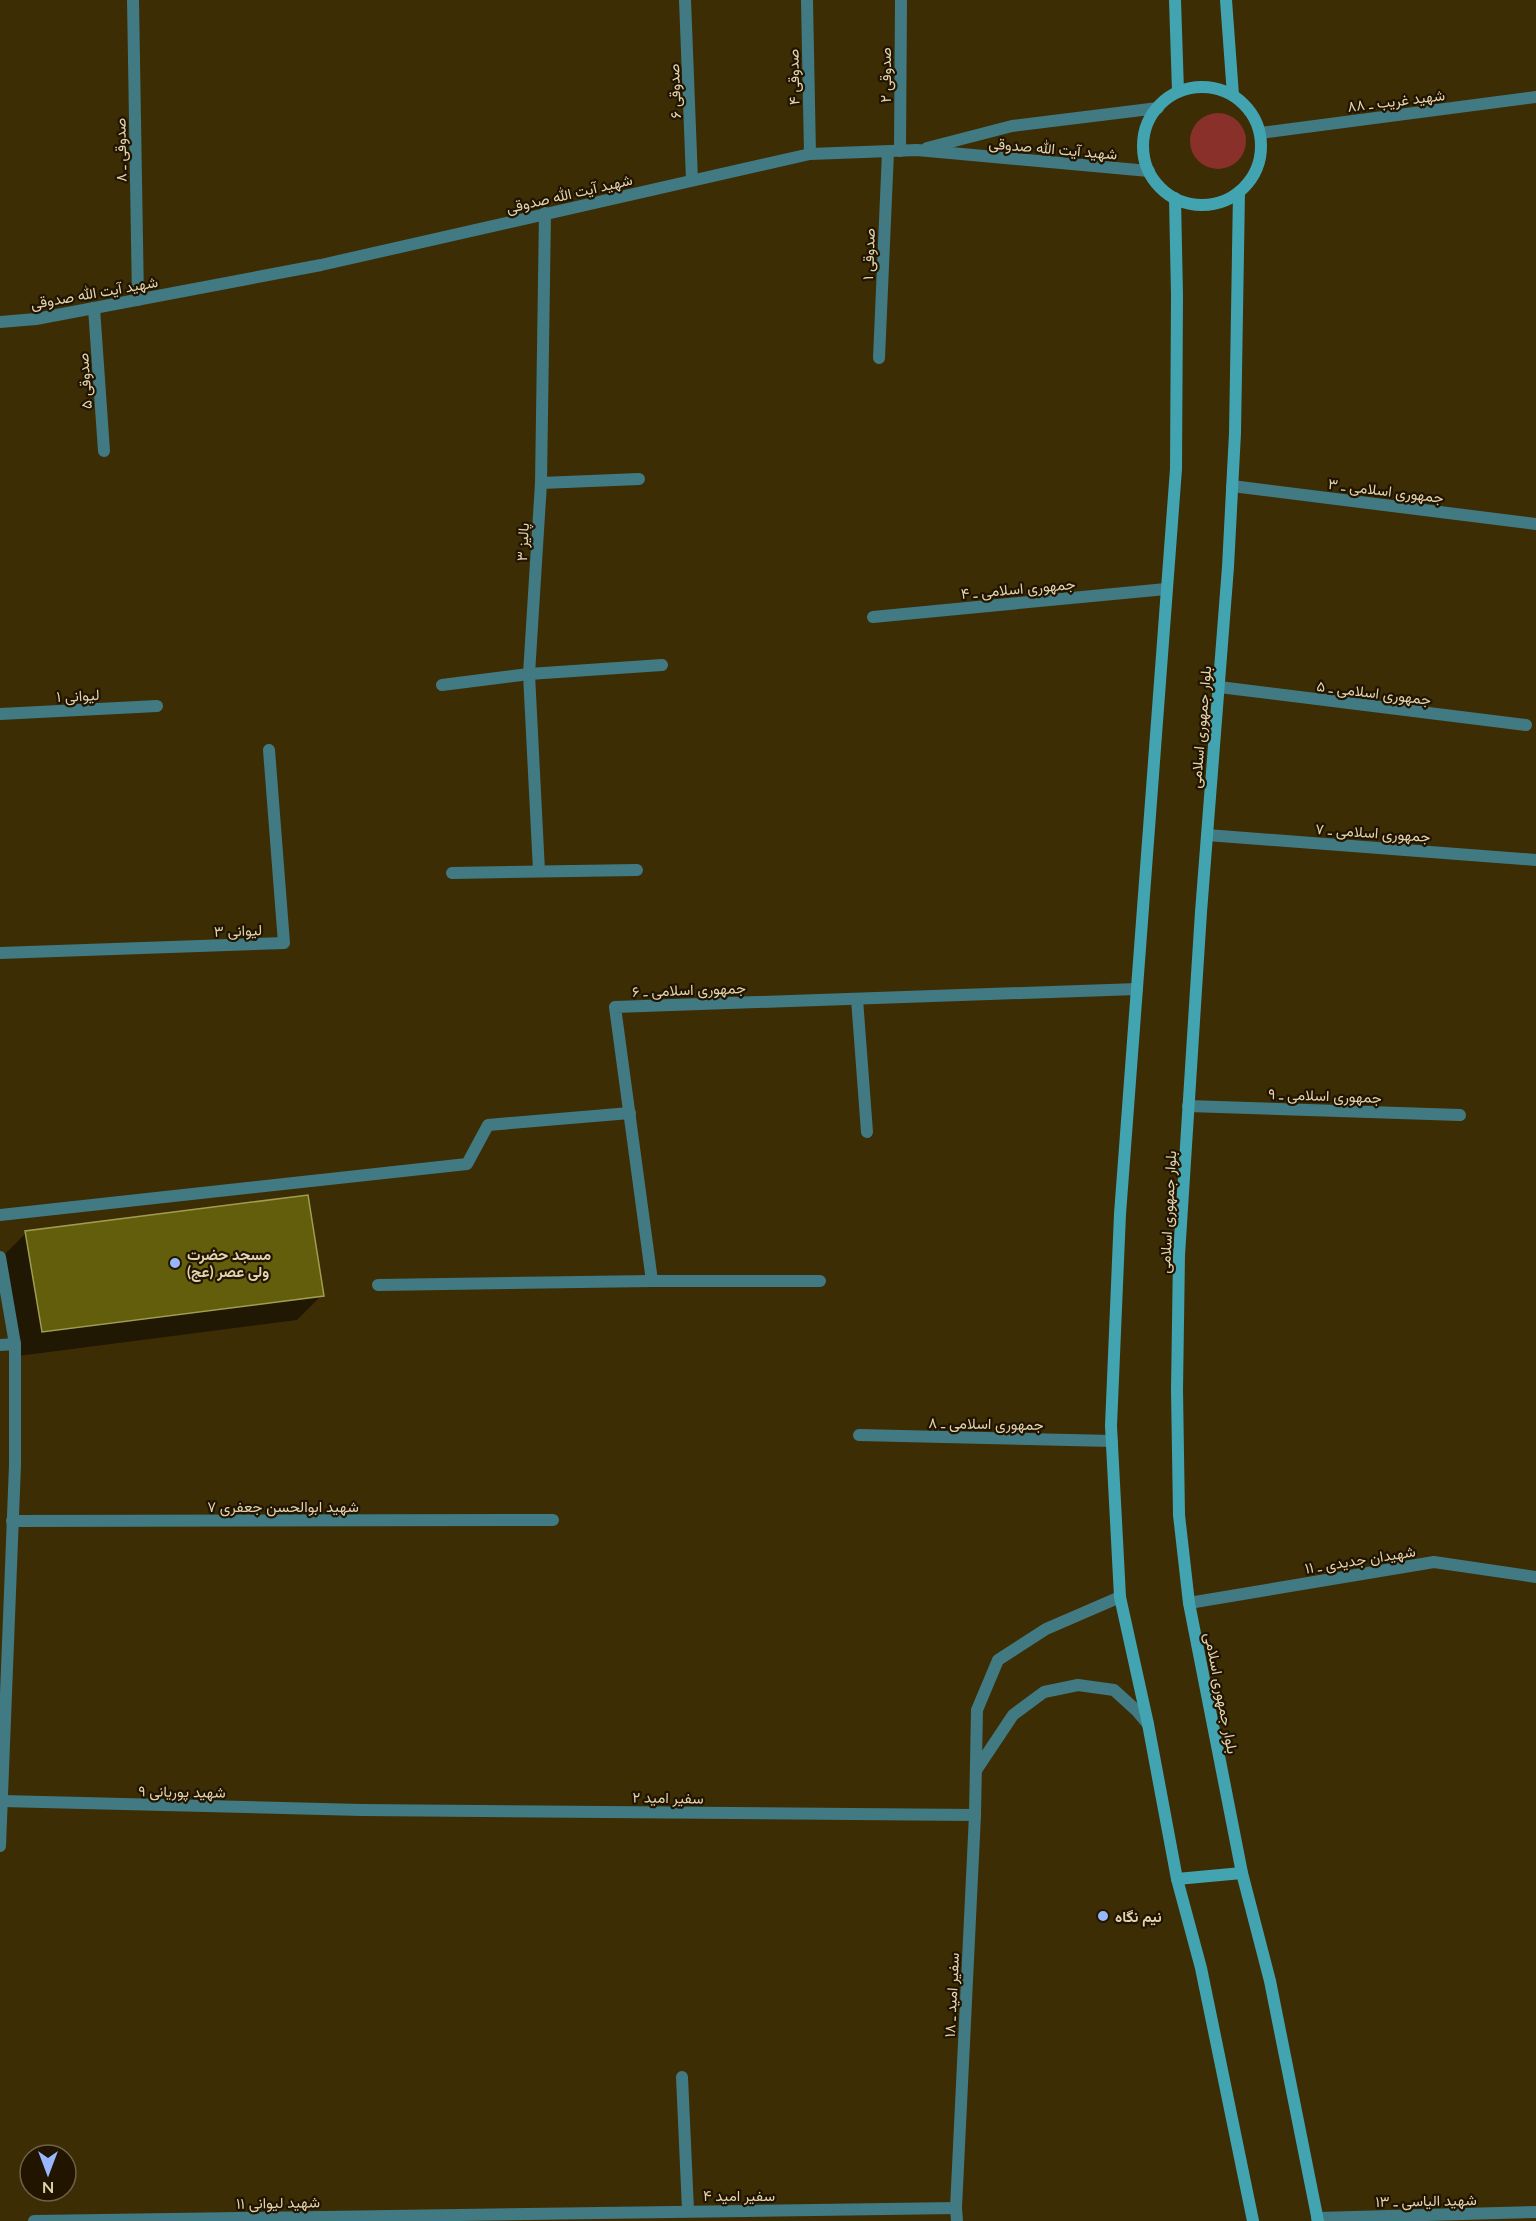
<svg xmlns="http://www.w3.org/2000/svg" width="1536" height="2221" font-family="Lato,Vazirmatn,sans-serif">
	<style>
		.green { fill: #8a302b }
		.shadow { fill: #0007 }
		.building { fill: #625e0b; stroke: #a09d53; stroke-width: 1.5 }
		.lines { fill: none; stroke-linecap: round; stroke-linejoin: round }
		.minor { stroke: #417a82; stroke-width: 12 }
		.tertiary { stroke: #417a82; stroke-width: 12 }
		.secondary { stroke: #41a4b0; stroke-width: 12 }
		.poi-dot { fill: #98b6fd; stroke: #211500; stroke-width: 2 }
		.labels { text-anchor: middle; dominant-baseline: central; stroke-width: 4.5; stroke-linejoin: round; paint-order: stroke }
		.street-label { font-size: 15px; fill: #e1d2b0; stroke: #211500 }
		.poi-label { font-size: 15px; font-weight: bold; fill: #e1d2b0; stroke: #211500; text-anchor: start }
	</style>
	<rect width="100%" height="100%" fill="#3c2d05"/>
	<!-- green -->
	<circle class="green" cx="1218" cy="141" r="28"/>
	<!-- shadow -->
	<polygon class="shadow" points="26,1233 322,1295 297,1320 18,1356 1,1258"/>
	<!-- building -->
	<polygon class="building" points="308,1195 324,1296 42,1332 25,1231"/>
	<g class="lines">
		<!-- minor -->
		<g class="minor">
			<polyline points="133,0 138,300"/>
			<polyline points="685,0 692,180"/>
			<polyline points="807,0 810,154"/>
			<polyline points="1260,133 1536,97"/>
			<polyline points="900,151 901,0"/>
			<polyline points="94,308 104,451"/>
			<polyline points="879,358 888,152"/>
			<polyline points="541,483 639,479"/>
			<polyline points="1232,486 1536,524"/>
			<polyline points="873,617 1166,589"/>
			<polyline points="442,685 529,674 662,665"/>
			<polyline points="1219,687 1526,725"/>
			<polyline points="0,714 157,706"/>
			<polyline points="1207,835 1536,860"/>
			<polyline points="539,871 529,674 541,483 545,213"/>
			<polyline points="452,873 637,870"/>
			<polyline points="0,953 284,943 269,750"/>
			<polyline points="857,999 867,1132"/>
			<polyline points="1188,1106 1460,1115"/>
			<polyline points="0,1215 467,1164 488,1125 630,1113"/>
			<polyline points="0,1257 15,1344 15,1465 0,1846"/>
			<polyline points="820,1281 652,1281 615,1007 1137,989"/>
			<polyline points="378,1285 652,1281"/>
			<polyline points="0,1345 15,1344"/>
			<polyline points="859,1435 1112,1441"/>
			<polyline points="12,1521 553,1520"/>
			<polyline points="1189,1603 1434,1562 1536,1577"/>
			<polyline points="977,1769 1013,1715 1044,1692 1078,1685 1114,1690 1137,1711 1148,1724"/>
			<polyline points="2,1801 361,1810 975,1815"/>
			<polyline points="682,2077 688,2210"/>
			<polyline points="1317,2218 1536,2212"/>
			<polyline points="34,2221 956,2208"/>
			<polyline points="957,2221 956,2208 975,1815 977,1710 998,1660 1046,1629 1120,1597"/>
		</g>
		<!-- tertiary -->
		<g class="tertiary">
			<polyline points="927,148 1012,126 1158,108"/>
			<polyline points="0,322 36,319 321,265 810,154 917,150 1149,171"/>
		</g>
		<!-- secondary -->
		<g class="secondary">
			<polyline points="1175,0 1178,91"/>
			<polyline points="1226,0 1233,95"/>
			<circle cx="1202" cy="146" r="59"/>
			<polyline points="1239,192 1235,433 1228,567 1201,912 1179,1255 1177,1390 1179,1515 1189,1603 1242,1873 1270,1981 1318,2221"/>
			<polyline points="1175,198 1177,295 1176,469 1120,1214 1111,1426 1120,1597 1148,1724 1177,1879 1201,1968 1253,2221"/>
			<polyline points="1177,1879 1242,1873"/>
		</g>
	</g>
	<!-- markers -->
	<g class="poi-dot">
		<circle cx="175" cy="1263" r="6"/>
		<circle cx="1103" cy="1916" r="6"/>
	</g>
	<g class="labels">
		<!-- street labels -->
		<g class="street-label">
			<text transform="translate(885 75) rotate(-90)">صدوقی ۲</text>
			<text transform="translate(793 77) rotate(-91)">صدوقی ۴</text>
			<text transform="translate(674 91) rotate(-92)">صدوقی ۶</text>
			<text transform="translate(1396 100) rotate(-7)">شهید غریب ـ ۸۸</text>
			<text transform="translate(1053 148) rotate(5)">شهید آیت الله صدوقی</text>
			<text transform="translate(120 150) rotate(-91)">صدوقی ـ ۸</text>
			<text transform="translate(569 193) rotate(-13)">شهید آیت الله صدوقی</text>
			<text transform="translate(868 254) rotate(-88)">صدوقی ۱</text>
			<text transform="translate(94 292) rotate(-10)">شهید آیت الله صدوقی</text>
			<text transform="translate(84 381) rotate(-94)">صدوقی ۵</text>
			<text transform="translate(1386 490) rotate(7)">جمهوری اسلامی ـ ۳</text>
			<text transform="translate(522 542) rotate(-87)">پالیز ۳</text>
			<text transform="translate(1018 588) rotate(-5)">جمهوری اسلامی ـ ۴</text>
			<text transform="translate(1374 692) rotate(7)">جمهوری اسلامی ـ ۵</text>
			<text transform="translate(78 695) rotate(-3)">لیوانی ۱</text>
			<text transform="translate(1200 727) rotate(-85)">بلوار جمهوری اسلامی</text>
			<text transform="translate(1373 832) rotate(4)">جمهوری اسلامی ـ ۷</text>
			<text transform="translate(238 930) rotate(-2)">لیوانی ۳</text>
			<text transform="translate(689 989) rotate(-2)">جمهوری اسلامی ـ ۶</text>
			<text transform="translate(1325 1095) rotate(2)">جمهوری اسلامی ـ ۹</text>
			<text transform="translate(1167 1212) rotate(-87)">بلوار جمهوری اسلامی</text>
			<text transform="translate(986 1423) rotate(1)">جمهوری اسلامی ـ ۸</text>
			<text x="283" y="1506">شهید ابوالحسن جعفری ۷</text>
			<text transform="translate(1360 1559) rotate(-9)">شهیدان جدیدی ـ ۱۱</text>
			<text transform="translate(1222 1693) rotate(79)">بلوار جمهوری اسلامی</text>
			<text transform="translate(182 1791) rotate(1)">شهید پوریانی ۹</text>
			<text transform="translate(668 1797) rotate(1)">سفیر امید ۲</text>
			<text transform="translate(951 1995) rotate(-87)">سفیر امید ـ ۱۸</text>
			<text x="739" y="2195">سفیر امید ۴</text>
			<text transform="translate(1426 2200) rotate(-1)">شهید الیاسی ـ ۱۳</text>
			<text transform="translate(278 2202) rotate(-1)">شهید لیوانی ۱۱</text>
		</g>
		<!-- poi labels -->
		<g class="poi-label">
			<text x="187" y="1254">مسجد حضرت<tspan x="187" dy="17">ولی عصر (عج)</tspan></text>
			<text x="1115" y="1916">نیم نگاه</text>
		</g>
	</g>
	<!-- north arrow -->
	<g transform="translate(48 2173) rotate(180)"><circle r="28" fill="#211500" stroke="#6e6146" stroke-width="1.5"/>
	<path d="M0-4.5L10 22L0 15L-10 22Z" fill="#98b6fd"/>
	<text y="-9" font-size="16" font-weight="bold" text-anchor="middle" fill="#e1d2b0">N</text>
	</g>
</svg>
